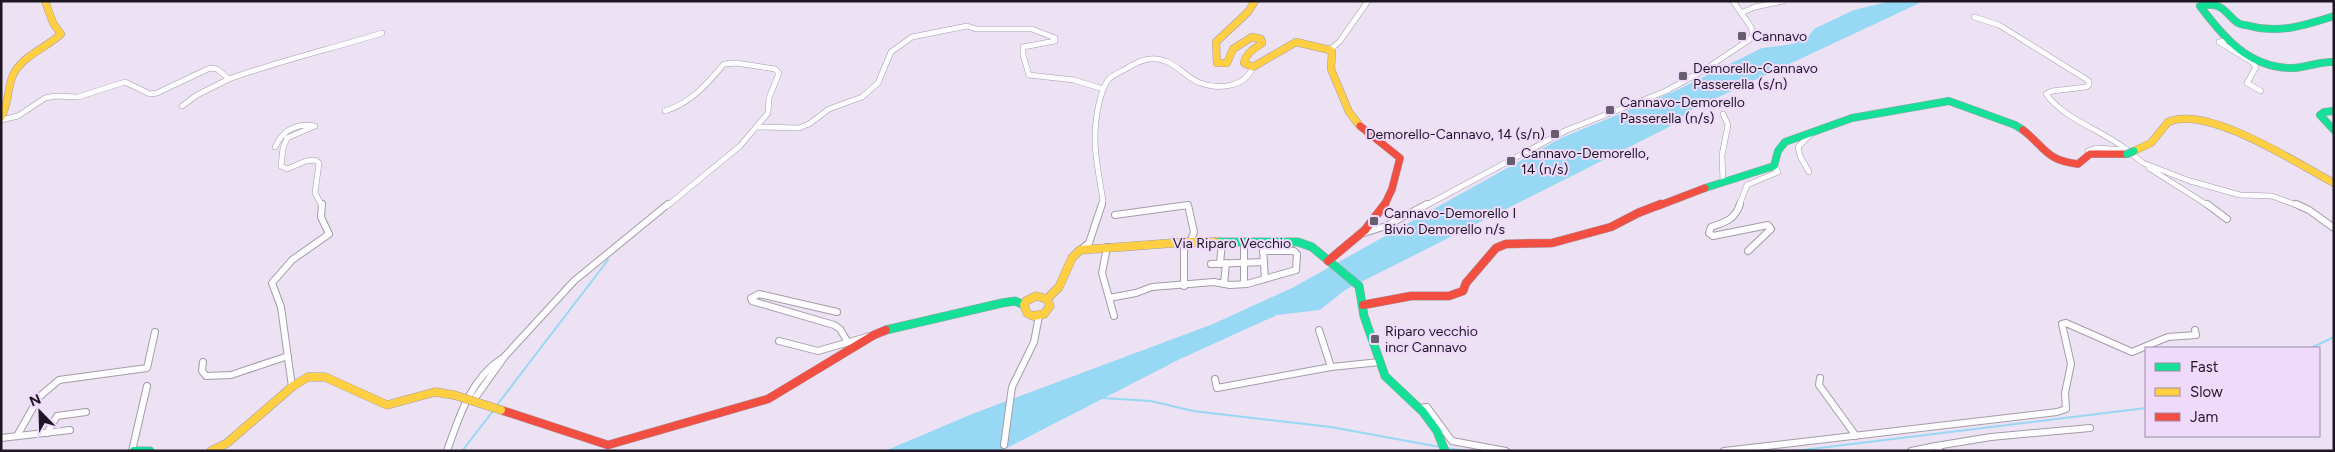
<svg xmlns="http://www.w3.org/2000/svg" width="2335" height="452" font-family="Figtree,sans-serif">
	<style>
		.water { fill: #97d8f4 }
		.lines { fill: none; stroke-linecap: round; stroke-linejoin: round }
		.stream { stroke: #97d8f4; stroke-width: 2 }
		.street-far1-casing { stroke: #a49ca9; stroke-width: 6 }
		.street-casing { stroke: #a49ca9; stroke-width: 8 }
		.fast-far1-casing { stroke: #a49ca9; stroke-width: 8 }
		.fast-casing { stroke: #a49ca9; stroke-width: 9 }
		.slow-far1-casing { stroke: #a49ca9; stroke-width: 8 }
		.slow-casing { stroke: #a49ca9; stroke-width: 9 }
		.jam-far1-casing { stroke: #a49ca9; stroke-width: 8 }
		.jam-casing { stroke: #a49ca9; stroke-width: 9 }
		.street-far1 { stroke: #fcfbfd; stroke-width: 5 }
		.street { stroke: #fcfbfd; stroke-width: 6 }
		.fast-far1 { stroke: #16e098; stroke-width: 7 }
		.fast { stroke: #16e098; stroke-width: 8 }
		.slow-far1 { stroke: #ffcf43; stroke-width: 7 }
		.slow { stroke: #ffcf43; stroke-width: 8 }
		.jam-far1 { stroke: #f24e42; stroke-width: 7 }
		.jam { stroke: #f24e42; stroke-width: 8 }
		.fast-bridge-casing { stroke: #a49ca9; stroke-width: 8; stroke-linecap: butt }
		.slow-bridge-casing { stroke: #a49ca9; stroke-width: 9; stroke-linecap: butt }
		.fast-bridge { stroke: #16e098; stroke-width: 7 }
		.slow-bridge { stroke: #ffcf43; stroke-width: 8 }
		.poi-dot { fill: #665e6c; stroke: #efdafb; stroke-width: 2 }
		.labels { text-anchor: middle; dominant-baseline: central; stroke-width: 4; stroke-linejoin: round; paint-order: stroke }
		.poi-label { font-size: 14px; fill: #1e1723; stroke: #efdafb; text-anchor: start }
		.street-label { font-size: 14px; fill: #1e1723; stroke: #efdafb }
	</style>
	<rect width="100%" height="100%" fill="#ede2f3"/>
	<!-- water -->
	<polygon class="water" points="1891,1 1924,1 1691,110 1667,128 1345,290 1320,310 1277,315 1180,359 1001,451 885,451 972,414 1213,324 1292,288 1561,138 1673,92 1762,48 1793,44 1809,36 1814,29 1854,10"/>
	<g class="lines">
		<!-- stream -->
		<g class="stream">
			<polyline points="2311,348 2334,337"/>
			<polyline points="1103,398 1151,401 1193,411 1331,427 1440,447"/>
			<polyline points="497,405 608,260"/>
			<polyline points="1447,448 1464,451"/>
			<polyline points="462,451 493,411"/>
			<polyline points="1795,451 2146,408"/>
		</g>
		<!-- street-far1 casing -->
		<g class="street-far1-casing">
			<g id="street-far1">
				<polyline points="1741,13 1755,7 1783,1"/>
				<path d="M1974 17 1999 25 2089 81V85L2086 87 2052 91 2046 94C2066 121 2101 129 2127 150"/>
				<polyline points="2226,40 2219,42 2252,62 2256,67 2247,83 2261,91"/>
				<polyline points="1330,50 1340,41 1368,1"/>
				<polyline points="182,106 197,95 229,79"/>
				<path d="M665 111C691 103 707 84 724 64L736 63 775 69 779 73 769 98 768 113 740 146 667 206"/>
				<polyline points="1723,114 1728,125 1722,155 1723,181"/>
				<path d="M1 120 18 116 45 98 55 96 78 97 125 82 150 94 157 93 210 68 217 69 229 79C279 61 331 49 382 33"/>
				<polyline points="757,127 799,128 809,124 829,109 862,97 878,83 891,52 912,37 967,26 976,29 1032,29 1055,38 1055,41 1023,47 1023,55 1029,75 1074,80 1103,89"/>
				<path d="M275 147C283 130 296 123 315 126L287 138 283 148 281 166 287 169 306 161 315 160 319 163 315 193 322 206"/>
				<polyline points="2090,154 2088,151 2096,148 2127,150 2143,163 2190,181 2240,195 2272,196 2299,206"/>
				<polyline points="2149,168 2209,206"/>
				<polyline points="1809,172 1800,156 1798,147 1813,132"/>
				<path d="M1101 206 1103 201C1097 162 1090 139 1100 99 1102 93 1104 84 1109 79 1114 74 1123 71 1129 67 1141 60 1152 56 1165 61 1178 65 1188 79 1200 83 1220 90 1245 87 1253 67"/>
				<polyline points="1184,206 1188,206"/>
				<polyline points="1425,206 1567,130 1666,91 1704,70 1749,40 1753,35 1751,27 1733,1"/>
				<polyline points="1739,206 1747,185 1778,172 1774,166"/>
			</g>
		</g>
		<!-- street casing -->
		<g class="street-casing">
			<g id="street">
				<path d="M1740 204C1735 220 1725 222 1711 227L1709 233 1713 236 1768 225 1771 229 1748 251"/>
				<polyline points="2207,204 2227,219"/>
				<polyline points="2296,204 2309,210 2334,228"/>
				<polyline points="1115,215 1188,205 1194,232 1190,242"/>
				<polyline points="1364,233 1386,226 1427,204"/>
				<polyline points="1184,242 1184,286"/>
				<polyline points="1244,243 1244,284"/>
				<polyline points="1107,247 1102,273 1109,298"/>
				<polyline points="1263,248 1265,279"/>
				<polyline points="1080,250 1089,243 1102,204"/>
				<polyline points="1211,264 1264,262"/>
				<polyline points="1220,264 1222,242"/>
				<polyline points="1224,284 1226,263"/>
				<polyline points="837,312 759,294 751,298 752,301 834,325 840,329 847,341"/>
				<polyline points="1114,316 1109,298 1136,293 1152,287 1214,282 1230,285 1247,284 1296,270 1297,254 1294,251 1263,251"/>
				<polyline points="1319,330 1331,367"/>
				<polyline points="779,341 818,351 870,336"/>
				<polyline points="203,362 202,371 206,376 231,375 288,356"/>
				<polyline points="1820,378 1819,385 1856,436"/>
				<polyline points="1215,379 1217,388 1331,367 1380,362"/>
				<polyline points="292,387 281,307 272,283 292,260 329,234 321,217 322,204"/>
				<polyline points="473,401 505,356 574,281 668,204"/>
				<polyline points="1419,408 1427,407 1452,441 1506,451"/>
				<polyline points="47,433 57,416 86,412"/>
				<polyline points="17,436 39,397 59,380 147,368 155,332"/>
				<polyline points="1,438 70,430"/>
				<polyline points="1004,445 1012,387 1034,342 1039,316"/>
				<polyline points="1936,446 1991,437 2090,428"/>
				<polyline points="132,451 147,386"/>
				<path d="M447 451C459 417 470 380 501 359"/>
				<polyline points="1724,451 2057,412 2066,409 2065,393 2071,364 2062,324 2066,323 2132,352 2168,337 2196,335 2195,330"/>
				<polyline points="1911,451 1936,446 1940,451"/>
			</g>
		</g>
		<!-- fast-far1 casing -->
		<g class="fast-far1-casing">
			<g id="fast-far1">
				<path d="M2334 16C2306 25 2279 34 2250 26 2247 25 2241 25 2238 23 2226 15 2223 0 2200 6 2224 38 2249 68 2292 68 2306 68 2319 61 2334 62"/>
				<polyline points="2334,111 2324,112 2320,115 2334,130"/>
				<polyline points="1705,188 1774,166 1778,151 1785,142 1852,118 1949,101 2015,125 2023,130"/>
			</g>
		</g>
		<!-- fast casing -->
		<g class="fast-casing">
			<g id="fast">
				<polyline points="1215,242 1298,242 1312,247 1359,286 1364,316 1385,376 1423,412 1437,431 1445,451"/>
				<polyline points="886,330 1002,303 1015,301 1024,305"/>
				<polyline points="134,451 150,451"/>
			</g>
		</g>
		<!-- slow-far1 casing -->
		<g class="slow-far1-casing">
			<g id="slow-far1">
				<path d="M1255 1 1248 12 1216 42 1217 63H1227L1233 49 1252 37 1261 39 1262 43C1254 49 1246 53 1244 63L1253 67 1296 42 1330 50 1332 52 1331 69 1349 112 1360 126"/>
				<path d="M1 117C9 104 7 89 13 75 22 56 46 48 61 34L53 23 45 1"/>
				<path d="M2134 151 2151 143 2168 122C2207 104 2298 164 2334 183"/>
			</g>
		</g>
		<!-- slow casing -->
		<g class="slow-casing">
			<g id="slow">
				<polygon points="1036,296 1047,299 1050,306 1044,314 1033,316 1027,313 1024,305 1026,301"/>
				<polyline points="1047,299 1059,287 1072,258 1080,250 1187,242 1215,242"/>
				<polyline points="211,451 227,443 293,386 308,377 325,377 387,405 435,392 454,395"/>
			</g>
		</g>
		<!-- jam-far1 casing -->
		<g class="jam-far1-casing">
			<g id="jam-far1">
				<polyline points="1360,126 1400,158 1392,189 1384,206"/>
				<path d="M2023 130C2046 148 2045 160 2078 164L2090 154H2127"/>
				<polyline points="1658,206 1705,188"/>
			</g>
		</g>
		<!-- jam casing -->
		<g class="jam-casing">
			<g id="jam">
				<polyline points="1328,261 1365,230 1385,204"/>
				<polyline points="1363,305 1411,296 1449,296 1463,291 1466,283 1496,248 1506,244 1552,243 1611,227 1638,213 1661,204"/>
				<polyline points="501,410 608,445 768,399 874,335 886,330"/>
			</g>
		</g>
		<!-- street-far1 -->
		<use href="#street-far1" class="street-far1"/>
		<!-- street -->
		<use href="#street" class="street"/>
		<!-- fast-far1 -->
		<use href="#fast-far1" class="fast-far1"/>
		<!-- fast -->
		<use href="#fast" class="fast"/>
		<!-- slow-far1 -->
		<use href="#slow-far1" class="slow-far1"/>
		<!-- slow -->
		<use href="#slow" class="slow"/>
		<!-- jam-far1 -->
		<use href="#jam-far1" class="jam-far1"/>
		<!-- jam -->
		<use href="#jam" class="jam"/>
		<!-- fast-bridge casing -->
		<g class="fast-bridge-casing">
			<polyline id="fast-bridge" points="2127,154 2134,151"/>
		</g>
		<!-- slow-bridge casing -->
		<g class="slow-bridge-casing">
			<polyline id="slow-bridge" points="454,395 501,410"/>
		</g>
		<!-- fast-bridge -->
		<use href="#fast-bridge" class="fast-bridge"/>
		<!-- slow-bridge -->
		<use href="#slow-bridge" class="slow-bridge"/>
	</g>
	<!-- markers -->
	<g class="poi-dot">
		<rect x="1737" y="31" width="10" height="10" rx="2.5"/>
		<rect x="1678" y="71" width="10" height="10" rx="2.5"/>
		<rect x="1605" y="105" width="10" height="10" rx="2.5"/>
		<rect x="1550" y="129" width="10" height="10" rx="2.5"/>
		<rect x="1506" y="156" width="10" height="10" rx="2.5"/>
		<rect x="1369" y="216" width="10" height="10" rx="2.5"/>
		<rect x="1370" y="334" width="10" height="10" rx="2.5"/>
	</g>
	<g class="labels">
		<!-- poi labels -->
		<g class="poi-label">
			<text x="1752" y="36">Cannavo</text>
			<text x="1693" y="68">Demorello-Cannavo<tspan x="1693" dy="16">Passerella (s/n)</tspan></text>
			<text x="1620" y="102">Cannavo-Demorello<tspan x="1620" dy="16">Passerella (n/s)</tspan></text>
			<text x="1545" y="134" text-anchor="end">Demorello-Cannavo, 14 (s/n)</text>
			<text x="1521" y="153">Cannavo-Demorello,<tspan x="1521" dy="16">14 (n/s)</tspan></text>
			<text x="1384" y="213">Cannavo-Demorello I<tspan x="1384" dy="16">Bivio Demorello n/s</tspan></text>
			<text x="1385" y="331">Riparo vecchio<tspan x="1385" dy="16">incr Cannavo</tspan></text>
		</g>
		<!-- street labels -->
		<g class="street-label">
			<text x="1232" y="243">Via Riparo Vecchio</text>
		</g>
	</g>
	<!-- border -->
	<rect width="2335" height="452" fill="none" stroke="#1e1723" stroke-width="5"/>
	<!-- legend -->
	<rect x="2145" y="347" width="175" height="90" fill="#efdafb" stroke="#9b8ca5"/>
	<rect x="2155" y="363" width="25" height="8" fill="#16e098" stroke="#9b8ca5"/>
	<text x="2190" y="372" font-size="15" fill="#1e1723">Fast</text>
	<rect x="2155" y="388" width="25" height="8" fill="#ffcf43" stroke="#9b8ca5"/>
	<text x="2190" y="397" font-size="15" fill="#1e1723">Slow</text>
	<rect x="2155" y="413" width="25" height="8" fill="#f24e42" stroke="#9b8ca5"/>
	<text x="2190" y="422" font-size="15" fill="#1e1723">Jam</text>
	<!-- north arrow -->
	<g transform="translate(40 412) rotate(337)" stroke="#efdafb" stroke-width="4" paint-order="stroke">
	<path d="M0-4L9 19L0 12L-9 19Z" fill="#1e1723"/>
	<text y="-8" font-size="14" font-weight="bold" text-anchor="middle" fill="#1e1723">N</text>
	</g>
</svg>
